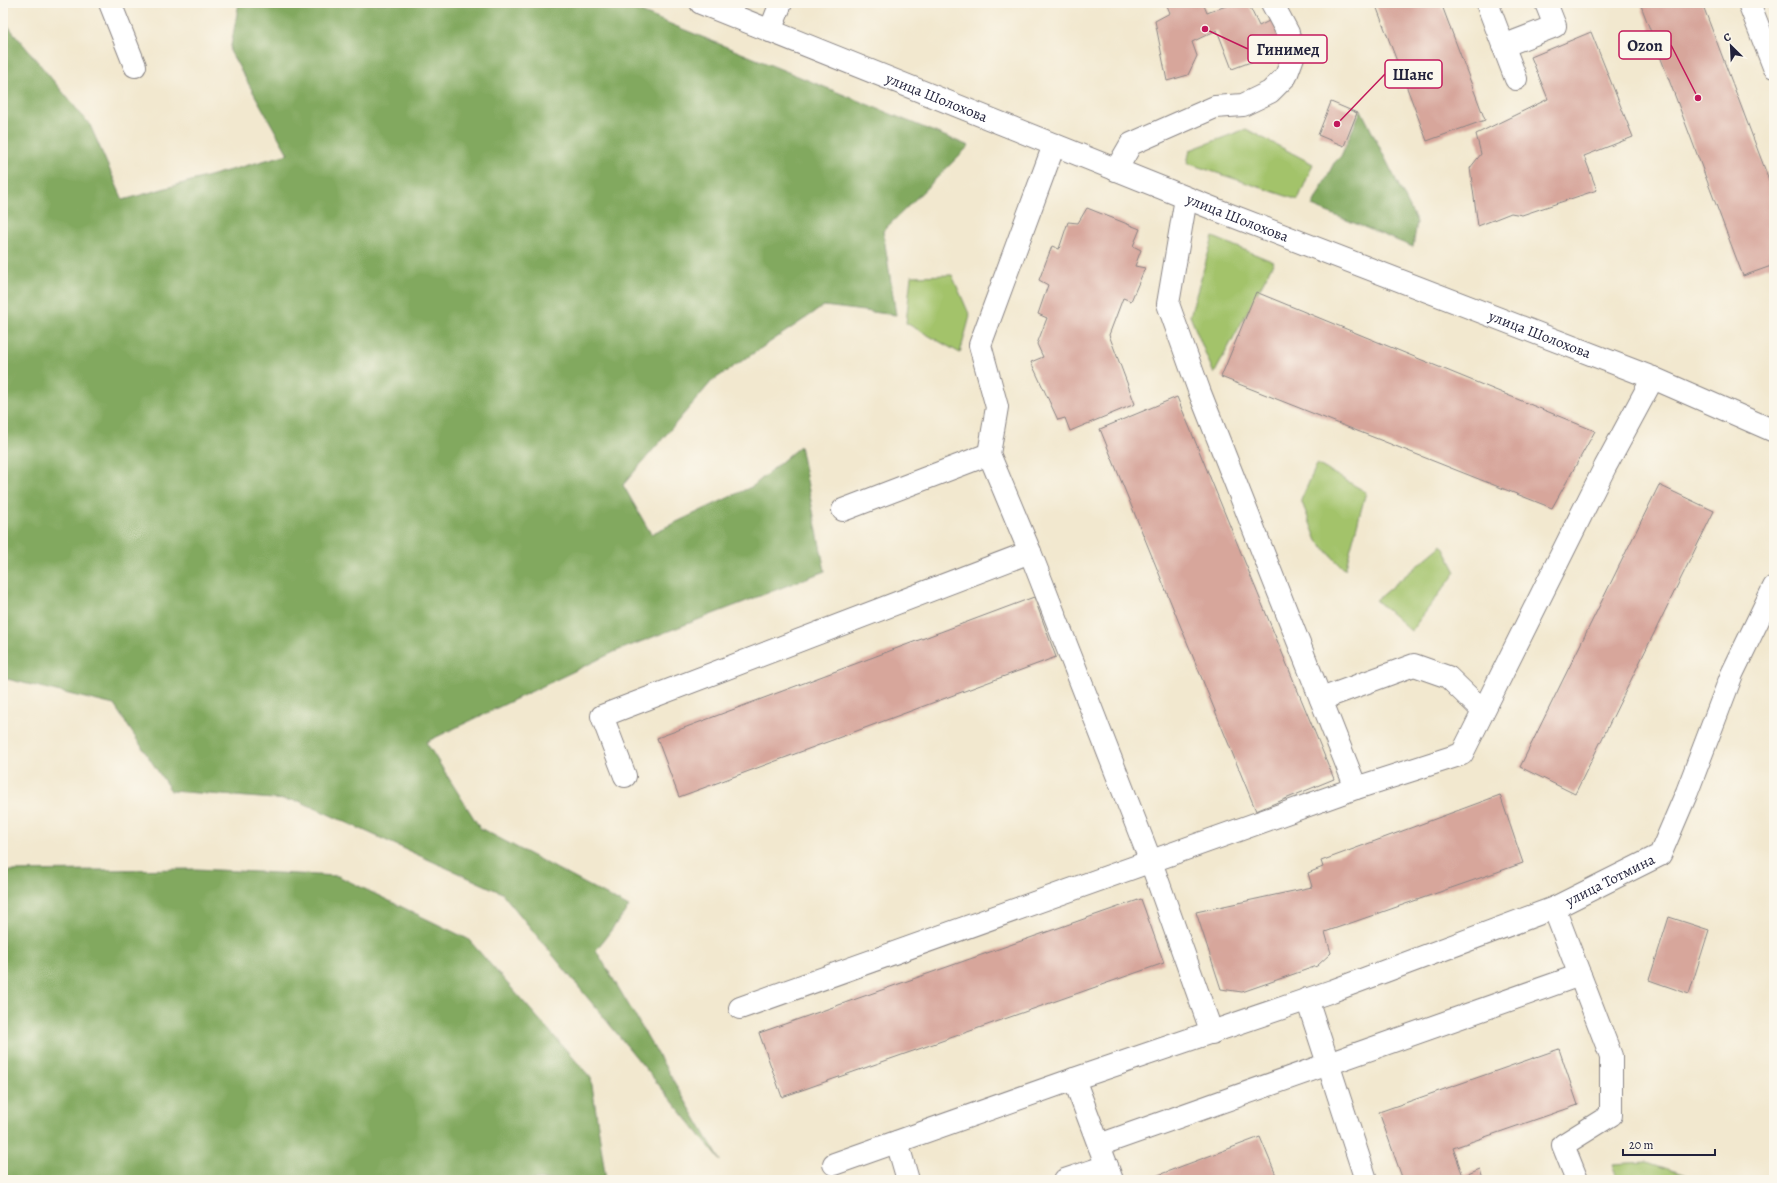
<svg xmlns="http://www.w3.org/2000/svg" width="1777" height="1183" font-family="Alegreya,serif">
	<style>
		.green { fill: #a3c36b; stroke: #627253 }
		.forest { fill: #82a95f; stroke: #52664d }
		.building { fill: #d7a69b }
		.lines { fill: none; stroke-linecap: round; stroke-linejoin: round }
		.minor-casing { stroke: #8a8585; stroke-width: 24 }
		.minor { stroke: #fff; stroke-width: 22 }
		.labels { text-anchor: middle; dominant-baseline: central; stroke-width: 3.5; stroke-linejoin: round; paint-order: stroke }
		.street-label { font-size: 15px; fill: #22223b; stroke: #fbf7ec }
		.leader { fill: none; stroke: #c2185b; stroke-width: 1.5 }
		.callout-dot { fill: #c2185b; stroke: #fbf7ec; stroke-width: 1.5 }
		.callout { fill: #fbf7ec; stroke: #c2185b; stroke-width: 1.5 }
		.callout-label { font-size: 16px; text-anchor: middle; font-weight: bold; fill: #22223b }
	</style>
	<rect width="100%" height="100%" fill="#fbf7ec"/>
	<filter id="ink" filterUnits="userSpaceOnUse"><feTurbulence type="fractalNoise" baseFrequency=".025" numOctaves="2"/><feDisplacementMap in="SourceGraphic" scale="8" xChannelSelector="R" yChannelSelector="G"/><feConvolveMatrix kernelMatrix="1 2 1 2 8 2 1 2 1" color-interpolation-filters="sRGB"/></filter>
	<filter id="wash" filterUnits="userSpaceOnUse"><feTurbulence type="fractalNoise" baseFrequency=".012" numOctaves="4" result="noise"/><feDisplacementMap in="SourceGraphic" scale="16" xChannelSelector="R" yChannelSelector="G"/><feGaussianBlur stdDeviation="0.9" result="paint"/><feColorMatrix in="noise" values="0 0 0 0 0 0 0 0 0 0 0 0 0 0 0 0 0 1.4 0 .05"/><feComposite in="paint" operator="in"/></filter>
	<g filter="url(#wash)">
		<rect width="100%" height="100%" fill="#f2e8cf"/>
		<!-- green -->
		<g class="green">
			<polygon points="1246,129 1313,164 1298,200 1187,163 1190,150"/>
			<polygon points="1213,237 1274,262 1214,374 1190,316"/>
			<polygon points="952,275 970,316 960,353 906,323 911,276"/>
			<polygon points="1317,464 1366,492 1345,570 1317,541 1301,500"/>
			<polygon points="1442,545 1456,572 1411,631 1376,600"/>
			<polygon points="1647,1162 1686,1175 1691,1180 1618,1180 1612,1164"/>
		</g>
		<!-- forest -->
		<g class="forest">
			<polygon points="239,3 619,3 969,146 883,231 896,315 824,306 712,381 623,485 651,534 753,486 800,446 825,571 614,652 426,742 480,828 629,907 596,950 721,1161 502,893 299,801 171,791 114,705 3,678 3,20 90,125 123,200 288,154 230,51"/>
			<polygon points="1361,110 1417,222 1413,247 1312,206 1334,163 1341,156"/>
			<polygon points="196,869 338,876 468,939 591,1078 606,1180 3,1180 3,871"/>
		</g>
		<g id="blocks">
			<!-- building -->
			<g class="building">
				<polygon points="1166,3 1203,3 1207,13 1234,3 1248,3 1259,26 1273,19 1285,49 1232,69 1217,30 1192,42 1197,56 1188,75 1167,81 1155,21 1170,13"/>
				<polygon points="1375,3 1441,3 1485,120 1427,141"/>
				<polygon points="1640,3 1702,3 1774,193 1774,265 1743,276"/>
				<polygon points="1591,32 1633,137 1584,156 1597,190 1522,215 1511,213 1478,226 1470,168 1481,154 1476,134 1548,99 1531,57"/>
				<polygon points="1331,102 1357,113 1344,146 1318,135"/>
				<polygon points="1087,208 1140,229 1133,246 1141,250 1135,266 1145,268 1131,301 1123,298 1109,335 1135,404 1070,431 1065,418 1058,420 1031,362 1043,357 1037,344 1047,318 1038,314 1048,285 1039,280 1052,246 1059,249 1068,222 1078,223"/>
				<polygon points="1256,292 1595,431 1552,508 1221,377"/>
				<polygon points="1177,397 1334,779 1256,811 1100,429"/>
				<polygon points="1659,485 1714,511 1575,794 1520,767"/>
				<polygon points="1034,597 1056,657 679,797 657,738"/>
				<polygon points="1500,795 1523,863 1325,932 1331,953 1317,966 1242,992 1221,989 1196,912 1312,887 1308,873 1323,867 1321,861"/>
				<polygon points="1141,899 1164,963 782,1097 759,1033"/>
				<polygon points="1669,917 1709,930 1689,994 1649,980"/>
				<polygon points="1559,1049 1578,1105 1453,1148 1463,1176 1480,1169 1483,1180 1403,1180 1379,1112"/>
				<polygon points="1260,1137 1278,1180 1145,1180"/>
			</g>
		</g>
	</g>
	<g filter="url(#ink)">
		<use href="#blocks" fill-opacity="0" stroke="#8a8585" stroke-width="1"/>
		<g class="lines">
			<!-- minor casing -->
			<g class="minor-casing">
				<g id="minor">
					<polyline points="110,3 135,66"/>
					<path id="s1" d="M701 3 1217 210 1653 378 1774 431"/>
					<polyline points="1487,3 1516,79"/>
					<polyline points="1749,3 1774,67"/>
					<polyline points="770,31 781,3"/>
					<polyline points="1503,46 1555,26 1546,3"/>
					<polyline points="1054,145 980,345 997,407 989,454 1030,552 1151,862 1212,1033"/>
					<polyline points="1116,170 1131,144 1215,107 1243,105 1270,92 1286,76 1293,57 1288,33 1272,3"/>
					<polyline points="843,510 989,454"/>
					<polyline points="1321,699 1414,665 1448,677 1482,710"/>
					<polyline points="625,776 602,716 1030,552"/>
					<polyline points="1356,788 1462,754 1605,467 1653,378"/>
					<polyline points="1554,908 1611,1056 1611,1115 1563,1145 1577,1180"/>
					<polyline points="1307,999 1366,1180"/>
					<polyline points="740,1008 1356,788 1200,393 1168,304 1186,198"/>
					<polyline points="1074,1079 1112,1180"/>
					<polyline points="897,1142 908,1180"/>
					<polyline points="1099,1145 1580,975"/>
					<path id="s2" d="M834 1164 1074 1079 1332 991 1554 908 1660 855 1687 792 1732 674 1774 587"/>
					<polyline points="1065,1180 1107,1166"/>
				</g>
			</g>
			<!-- minor -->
			<use href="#minor" class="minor"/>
		</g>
	</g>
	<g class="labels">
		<!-- street labels -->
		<g class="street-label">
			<text stroke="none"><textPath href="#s1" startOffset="254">улица Шолохова</textPath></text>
			<text stroke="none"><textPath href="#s1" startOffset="578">улица Шолохова</textPath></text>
			<text stroke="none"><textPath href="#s1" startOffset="902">улица Шолохова</textPath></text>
			<text stroke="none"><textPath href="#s2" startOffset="827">улица Тотмина</textPath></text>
		</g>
	</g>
	<!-- callouts -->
	<path class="leader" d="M1698 98L1671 45M1205 29L1248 49M1337 124L1385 74"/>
	<g class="callout-dot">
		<circle cx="1698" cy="98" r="4"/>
		<circle cx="1205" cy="29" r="4"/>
		<circle cx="1337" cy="124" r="4"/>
	</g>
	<g class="callout">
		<rect x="1619" y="31" width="52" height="28" rx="4"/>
		<rect x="1248" y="35" width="79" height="28" rx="4"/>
		<rect x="1385" y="60" width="57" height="28" rx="4"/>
	</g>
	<g class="callout-label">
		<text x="1645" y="51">Ozon</text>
		<text x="1288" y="55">Гинимед</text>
		<text x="1413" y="80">Шанс</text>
	</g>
	<!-- margin -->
	<rect width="1777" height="1183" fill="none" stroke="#fbf7ec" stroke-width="16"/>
	<!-- north arrow -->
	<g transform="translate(1731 46) rotate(336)" stroke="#fbf7ec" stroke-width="3" paint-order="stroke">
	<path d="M0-3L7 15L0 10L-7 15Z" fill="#22223b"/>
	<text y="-6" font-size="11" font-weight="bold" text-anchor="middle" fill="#22223b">С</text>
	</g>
	<!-- scale -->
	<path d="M1623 1149v6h92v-6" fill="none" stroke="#22223b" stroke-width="2"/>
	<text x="1629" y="1149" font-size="12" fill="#22223b" stroke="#fbf7ec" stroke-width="3" paint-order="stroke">20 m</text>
</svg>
